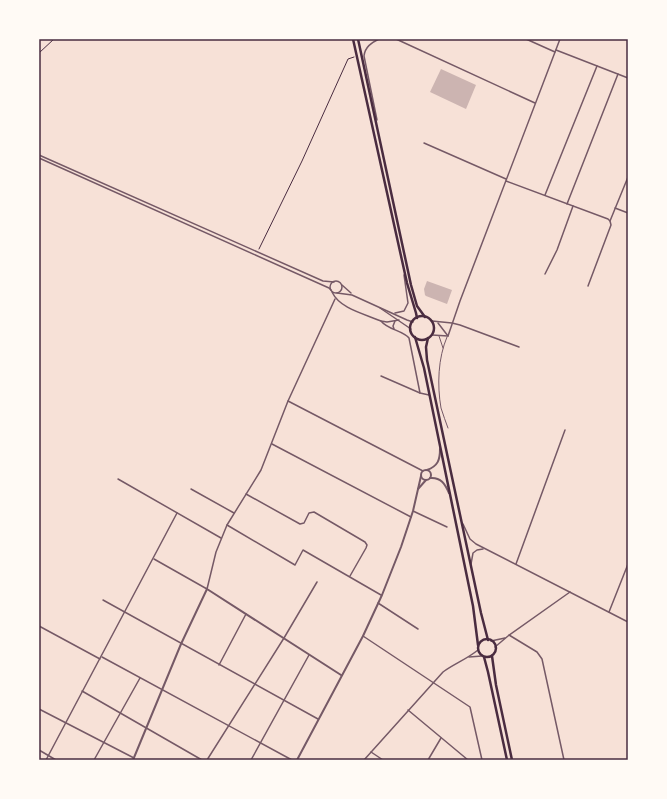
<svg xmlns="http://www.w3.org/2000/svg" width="667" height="799" font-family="Commissioner,sans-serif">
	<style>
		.building { fill: #ccb4b1 }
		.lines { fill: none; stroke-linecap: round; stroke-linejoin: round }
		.path { stroke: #4a2c40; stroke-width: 1 }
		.service { stroke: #755966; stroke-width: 1 }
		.minor { stroke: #755966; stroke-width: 1.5 }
		.tertiary { stroke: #755966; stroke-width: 2 }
		.primary { stroke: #4a2c40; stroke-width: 2.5 }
		.neatline { fill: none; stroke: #4a2c40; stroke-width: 1.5 }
	</style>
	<rect width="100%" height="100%" fill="#f7e1d7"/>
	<!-- building -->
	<g class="building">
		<polygon points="441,69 476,85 466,109 430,92"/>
		<polygon points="427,281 452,290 447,304 426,296 425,295 424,289"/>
	</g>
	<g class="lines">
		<!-- path -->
		<g class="path">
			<polyline points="39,53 54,39"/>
			<polyline points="259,249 302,161 348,59 354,57"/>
		</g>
		<!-- service -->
		<g class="service">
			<polyline points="439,336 443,348"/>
			<path d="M447 337C438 358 437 385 441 408 443 415 446 422 448 428"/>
		</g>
		<!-- minor -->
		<g class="minor">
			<polyline points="396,39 535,103"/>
			<polyline points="526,39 555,52"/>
			<polyline points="556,50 628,78"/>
			<path d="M377 120 364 56C365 47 371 43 379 39"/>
			<polyline points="424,143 506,179"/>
			<polyline points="39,155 323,281 334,282"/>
			<polyline points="39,158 329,288 331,290"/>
			<polyline points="506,181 608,219 610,221"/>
			<polyline points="545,195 597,66"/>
			<polyline points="567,204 618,74"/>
			<polyline points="615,208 628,213"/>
			<polyline points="545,274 557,250 573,206"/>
			<circle cx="336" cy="287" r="6"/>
			<polyline points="342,285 351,293"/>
			<polyline points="588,286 611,225 610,221 628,177"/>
			<path d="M332 292C340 309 365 314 381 321L387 322 399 320"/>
			<polyline points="337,293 352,295 407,320 413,322"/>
			<polyline points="380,308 411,329"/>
			<polyline points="395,313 404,311 408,303 404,275"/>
			<path d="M381 321C388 330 402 330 409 338L420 393"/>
			<polyline points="432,321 452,323 460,325 519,347"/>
			<polyline points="438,323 448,336"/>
			<polyline points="394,329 393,326 395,321"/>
			<polyline points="432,335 448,336 460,301 560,39"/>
			<polyline points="381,376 420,393 429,395"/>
			<polyline points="288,401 423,471"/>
			<polyline points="272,444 411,517"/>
			<polyline points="118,479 221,538"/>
			<polyline points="191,489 234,513"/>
			<polyline points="246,494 300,524 304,523 309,513 314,512 365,542 367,545 366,548 350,576"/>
			<polyline points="413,511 447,527"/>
			<polyline points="463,524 470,539 476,544 628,622"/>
			<polyline points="227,525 295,565 303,550 381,595"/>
			<polyline points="154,559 207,589 216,552 227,525 261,470 288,401 335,299"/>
			<polyline points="471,564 473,553 477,550 483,549"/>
			<polyline points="516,564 565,430"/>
			<polyline points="103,600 318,719"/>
			<polyline points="378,603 418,629"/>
			<polyline points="609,612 628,564"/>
			<polyline points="39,626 100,659"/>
			<polyline points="509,635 537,652 542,659 564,760"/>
			<polyline points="363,636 470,707 482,760"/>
			<polyline points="491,641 505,638"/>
			<polyline points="495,647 508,636 570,592"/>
			<polyline points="102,657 292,760"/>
			<polyline points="469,657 482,656"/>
			<polyline points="219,665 246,614"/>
			<polyline points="82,691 202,760"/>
			<polyline points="39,709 134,758"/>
			<polyline points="408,710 468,760"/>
			<polyline points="39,750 56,760"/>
			<polyline points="371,752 383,760"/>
			<polyline points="46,760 177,513"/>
			<polyline points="94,760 140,678"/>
			<polyline points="207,760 284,638 317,582"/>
			<polyline points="251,760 309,655"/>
			<path d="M364 760 443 672C454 664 467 659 478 650"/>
			<polyline points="428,760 441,738"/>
		</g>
		<!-- tertiary -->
		<g class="tertiary">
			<circle cx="426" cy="475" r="5"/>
			<path d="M427 470C438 466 440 460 440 449"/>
			<path d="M430 478C441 477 445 484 449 493"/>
			<polyline points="418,489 426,480"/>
			<polyline points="133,760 181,644 207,589 341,675"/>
			<polyline points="297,760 363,636 382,595 401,547 413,511 421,476"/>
		</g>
		<!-- primary -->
		<g class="primary">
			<polyline points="353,39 407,283 416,313 417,318"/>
			<polyline points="358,39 411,285 417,306 425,317"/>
			<circle cx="422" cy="328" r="12"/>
			<polyline points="415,337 424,368 473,606 478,645"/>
			<polyline points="428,338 426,347 427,360 481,613 488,640"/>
			<circle cx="487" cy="648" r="9"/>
			<polyline points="492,656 496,685 512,760"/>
			<polyline points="484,657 488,672 507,760"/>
		</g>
	</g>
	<!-- border -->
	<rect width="667" height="799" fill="none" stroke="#fffaf5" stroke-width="80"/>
	<rect x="40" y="40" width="587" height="719" class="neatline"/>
</svg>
